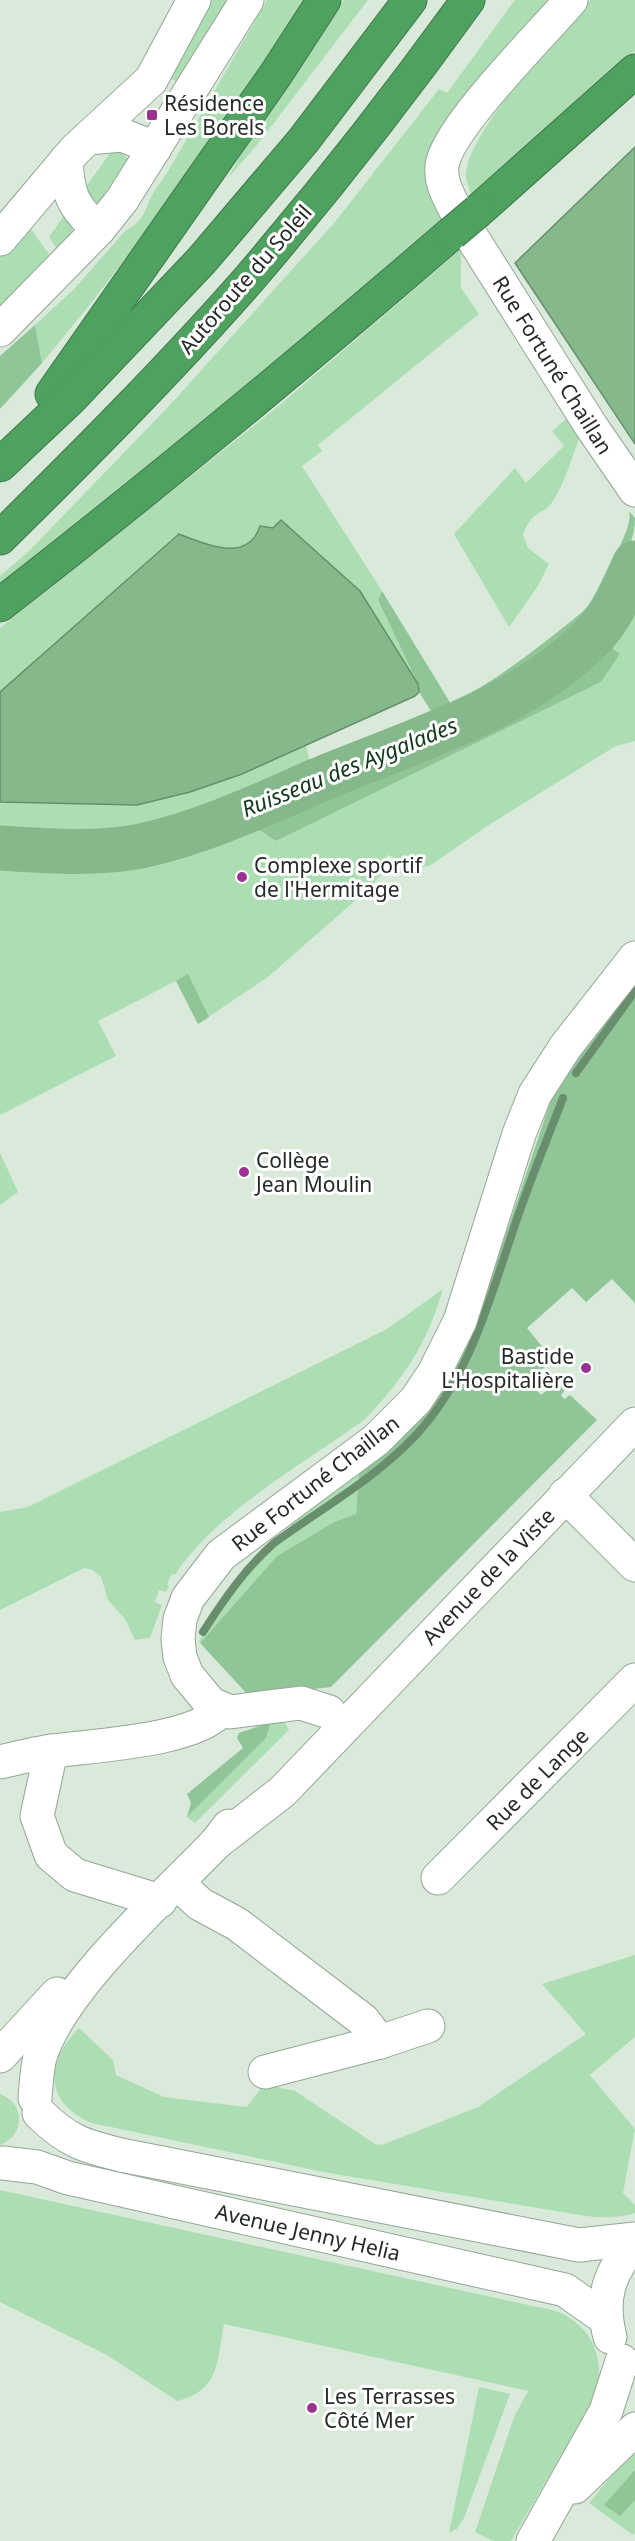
<svg xmlns="http://www.w3.org/2000/svg" width="635" height="2541" font-family="'Noto Sans',sans-serif">
	<style>
		.green { fill: #addeb3 }
		.forest { fill: #90c597 }
		.water { fill: #85b98c; stroke: #688e6d; stroke-width: 1.5 }
		.lines { fill: none; stroke-linecap: round; stroke-linejoin: round }
		.stream { stroke: #688e6d; stroke-width: 8 }
		.river { stroke: #85b98c; stroke-width: 45 }
		.minor-casing { stroke: #95a596; stroke-width: 35 }
		.highway-casing { stroke: #40774b; stroke-width: 35 }
		.minor { stroke: #fff; stroke-width: 33 }
		.highway { stroke: #4fa160; stroke-width: 33 }
		.highway-bridge-casing { stroke: #40774b; stroke-width: 35; stroke-linecap: butt }
		.highway-bridge { stroke: #4fa160; stroke-width: 33 }
		.poi-dot { fill: #9d3192; stroke: #fff; stroke-width: 2 }
		.labels { text-anchor: middle; dominant-baseline: central; stroke-width: 6; stroke-linejoin: round; paint-order: stroke }
		.poi-label { font-size: 21px; fill: #242a24; stroke: #fff; text-anchor: start }
		.street-label { font-size: 21px; fill: #242a24; stroke: #fff }
		.water-label { font-size: 22px; font-style: italic; fill: #12391b; stroke: #fff }
	</style>
	<rect width="100%" height="100%" fill="#d9eadb"/>
	<!-- green -->
	<g class="green">
		<polygon points="210,0 228,0 177,82 167,76"/>
		<path d="M267 0H305C223 126 139 248 42 363L35 325 74 289 126 230C141 224 145 211 151 197 155 189 162 181 167 173Z"/>
		<polygon points="344,0 368,0 257,145 228,178 244,149"/>
		<polygon points="515,0 552,0 459,104 442,125 429,149 427,171 445,222 0,587 0,576 29,551 169,406 335,222 439,89 447,93"/>
		<path d="M590 0H635V51L470 197C471 187 464 181 466 171 473 126 558 36 590 0Z"/>
		<polygon points="113,149 123,154 129,160 98,203 88,198 83,191"/>
		<polygon points="66,213 73,228 69,242 59,252 49,237"/>
		<polygon points="26,222 53,260 0,312 0,255"/>
		<polygon points="461,249 461,288 479,314 318,445 322,451 302,466 382,591 378,600 418,684 419,692 306,745 309,759 227,796 219,814 150,834 62,842 0,839 0,628 281,404"/>
		<path d="M566 419 579 439C571 460 565 482 553 501 542 517 533 508 523 535L528 548 549 564 538 586 509 627 454 534 515 468 526 483 564 446 552 431Z"/>
		<path d="M635 584V741L614 747 492 823 429 866 422 867 387 855 382 874 365 892 268 977 198 1024 176 981 98 1021 116 1056 0 1115V860C49 864 100 863 148 855 182 849 214 833 244 820L276 841 601 682 620 654 601 639Z"/>
		<polygon points="0,1153 18,1192 0,1205"/>
		<path d="M443 1289C427 1344 404 1379 364 1420 304 1463 214 1514 175 1575L172 1574 167 1584 169 1586 166 1592 159 1590 155 1602 162 1605 150 1638 135 1640 125 1619 108 1600 101 1577 93 1570 84 1568 0 1610V1512L28 1507 387 1329Z"/>
		<path d="M359 1473 356 1514 334 1522 277 1556 200 1643 199 1641C226 1600 250 1562 290 1533L291 1522Z"/>
		<polygon points="283,1719 289,1730 195,1823 187,1817 266,1738 271,1722"/>
		<path d="M635 1955V2037L590 2075 635 2129 623 2193 635 2205V2213C618 2218 604 2218 586 2216L323 2172 92 2123C44 2103 44 2062 79 2028L113 2060 116 2075 164 2097 247 2107 267 2080 276 2087 295 2091 375 2144 382 2145 478 2107 586 2034 542 1984Z"/>
		<path d="M0 2094C26 2104 25 2135 0 2145Z"/>
		<path d="M0 2190 556 2311C592 2325 605 2358 597 2394L511 2541H493L475 2532 514 2417 528 2391 224 2324C217 2358 221 2391 177 2401L107 2355 0 2302Z"/>
		<polygon points="479,2387 510,2394 464,2518 457,2529 449,2533"/>
		<polygon points="635,2447 635,2533 633,2535 589,2503"/>
	</g>
	<!-- forest -->
	<g class="forest">
		<polygon points="35,325 42,363 0,409 0,356"/>
		<path d="M629 511 635 518C635 539 626 554 617 573 603 602 582 634 557 654 522 682 475 695 436 719L419 692 418 684 378 600 382 591 451 704C499 679 539 647 580 614 598 599 608 571 618 550 623 539 632 522 629 511Z"/>
		<path d="M601 639 620 654 601 682 276 841 244 820 491 714C532 694 567 670 601 639Z"/>
		<polygon points="309,759 316,776 219,814 227,796"/>
		<polygon points="188,974 209,1017 198,1024 176,981"/>
		<polygon points="635,980 635,1303 612,1279 586,1302 572,1288 527,1328 553,1360 528,1381 541,1395 558,1382 565,1390 561,1395 564,1399 570,1395 597,1420 331,1687 249,1696 200,1643 277,1556 334,1522 356,1514 359,1473 401,1439 481,1308 554,1091 573,1060"/>
		<polygon points="271,1722 266,1738 187,1817 191,1803 187,1794 243,1748 237,1738 239,1733"/>
		<polygon points="635,2470 635,2500 620,2516 604,2505"/>
	</g>
	<!-- water -->
	<g class="water">
		<polygon points="635,147 635,444 515,263"/>
		<path d="M281 520 360 591 418 684 419 692 415 696 242 774 190 792 137 805 0 802V692L179 534C204 544 248 564 260 526L273 528Z"/>
	</g>
	<g class="lines">
		<!-- stream -->
		<g class="stream">
			<polyline points="576,1073 635,991"/>
			<path d="M203 1632C224 1599 245 1569 274 1543 321 1509 376 1478 416 1435 471 1376 490 1297 516 1222 530 1180 547 1140 563 1098"/>
		</g>
		<!-- river -->
		<path class="river" d="M0 848C46 851 95 855 141 846 205 832 268 802 328 776 418 739 522 708 592 637 612 617 623 588 635 563"/>
		<!-- minor casing -->
		<g class="minor-casing">
			<g id="minor">
				<polyline points="88,138 122,135 155,148"/>
				<path d="M66 160C68 195 72 205 98 230"/>
				<path d="M455 209C448 195 440 182 442 166 446 129 543 33 571 0"/>
				<polyline points="0,239 75,150 151,80 194,0"/>
				<polyline points="473,239 591,426 635,490"/>
				<polyline points="0,330 98,230 122,200 247,0"/>
				<polyline points="565,1495 635,1565"/>
				<polyline points="329,1712 301,1703 230,1712 211,1704 187,1675 180,1657 178,1639 180,1619 188,1598 221,1555 376,1440 416,1400 434,1373 460,1321 519,1134 535,1094 566,1046 635,958"/>
				<polyline points="51,1751 37,1816 51,1855 75,1875 160,1901"/>
				<path d="M0 1762C18 1758 36 1753 54 1751 95 1745 195 1741 221 1710"/>
				<polyline points="216,1843 282,1792 635,1424"/>
				<polyline points="438,1878 635,1680"/>
				<polyline points="177,1883 200,1904 237,1924 363,2020 380,2042 265,2072"/>
				<polyline points="380,2042 428,2026"/>
				<polyline points="0,2056 57,1994"/>
				<path d="M35 2098C36 2084 37 2069 40 2057 62 1987 164 1897 216 1843L229 1826"/>
				<path d="M39 2113C67 2141 84 2146 121 2155L579 2245 635 2239"/>
				<polyline points="3,2163 37,2167 68,2178 565,2290 606,2319"/>
				<path d="M610 2337C600 2298 609 2272 635 2242"/>
				<polyline points="575,2487 635,2429"/>
				<polyline points="533,2541 606,2411 622,2361"/>
			</g>
		</g>
		<!-- highway casing -->
		<g class="highway-casing">
			<g id="highway">
				<polyline points="478,211 635,71"/>
				<polyline points="52,394 276,74 324,0"/>
				<polyline points="0,465 71,398 202,260 303,141 410,0"/>
				<path d="M0 538C85 454 170 369 249 279 326 189 399 96 468 0"/>
				<path d="M0 605C154 485 304 361 452 233"/>
			</g>
		</g>
		<!-- minor -->
		<use href="#minor" class="minor"/>
		<!-- highway -->
		<use href="#highway" class="highway"/>
		<!-- highway-bridge casing -->
		<g class="highway-bridge-casing">
			<polyline id="highway-bridge" points="452,233 478,211"/>
		</g>
		<!-- highway-bridge -->
		<use href="#highway-bridge" class="highway-bridge"/>
	</g>
	<!-- markers -->
	<g class="poi-dot">
		<rect x="146" y="109" width="12" height="12" rx="3"/>
		<circle cx="242" cy="877" r="6"/>
		<circle cx="244" cy="1172" r="6"/>
		<circle cx="586" cy="1368" r="6"/>
		<circle cx="312" cy="2408" r="6"/>
	</g>
	<g class="labels">
		<!-- poi labels -->
		<g class="poi-label">
			<text x="164" y="103">Résidence<tspan x="164" dy="24">Les Borels</tspan></text>
			<text x="254" y="865">Complexe sportif<tspan x="254" dy="24">de l'Hermitage</tspan></text>
			<text x="256" y="1160">Collège<tspan x="256" dy="24">Jean Moulin</tspan></text>
			<text x="574" y="1356" text-anchor="end">Bastide<tspan x="574" dy="24">L'Hospitalière</tspan></text>
			<text x="324" y="2396">Les Terrasses<tspan x="324" dy="24">Côté Mer</tspan></text>
		</g>
		<!-- street labels -->
		<g class="street-label">
			<text transform="translate(245 279) rotate(-49)">Autoroute du Soleil</text>
			<text transform="translate(553 365) rotate(58)">Rue Fortuné Chaillan</text>
			<text transform="translate(315 1483) rotate(-38)">Rue Fortuné Chaillan</text>
			<text transform="translate(488 1576) rotate(-46)">Avenue de la Viste</text>
			<text transform="translate(537 1779) rotate(-45)">Rue de Lange</text>
			<text transform="translate(308 2232) rotate(13)">Avenue Jenny Helia</text>
		</g>
		<!-- water labels -->
		<g class="water-label">
			<text transform="translate(349 766) rotate(-22)">Ruisseau des Aygalades</text>
		</g>
	</g>
</svg>
